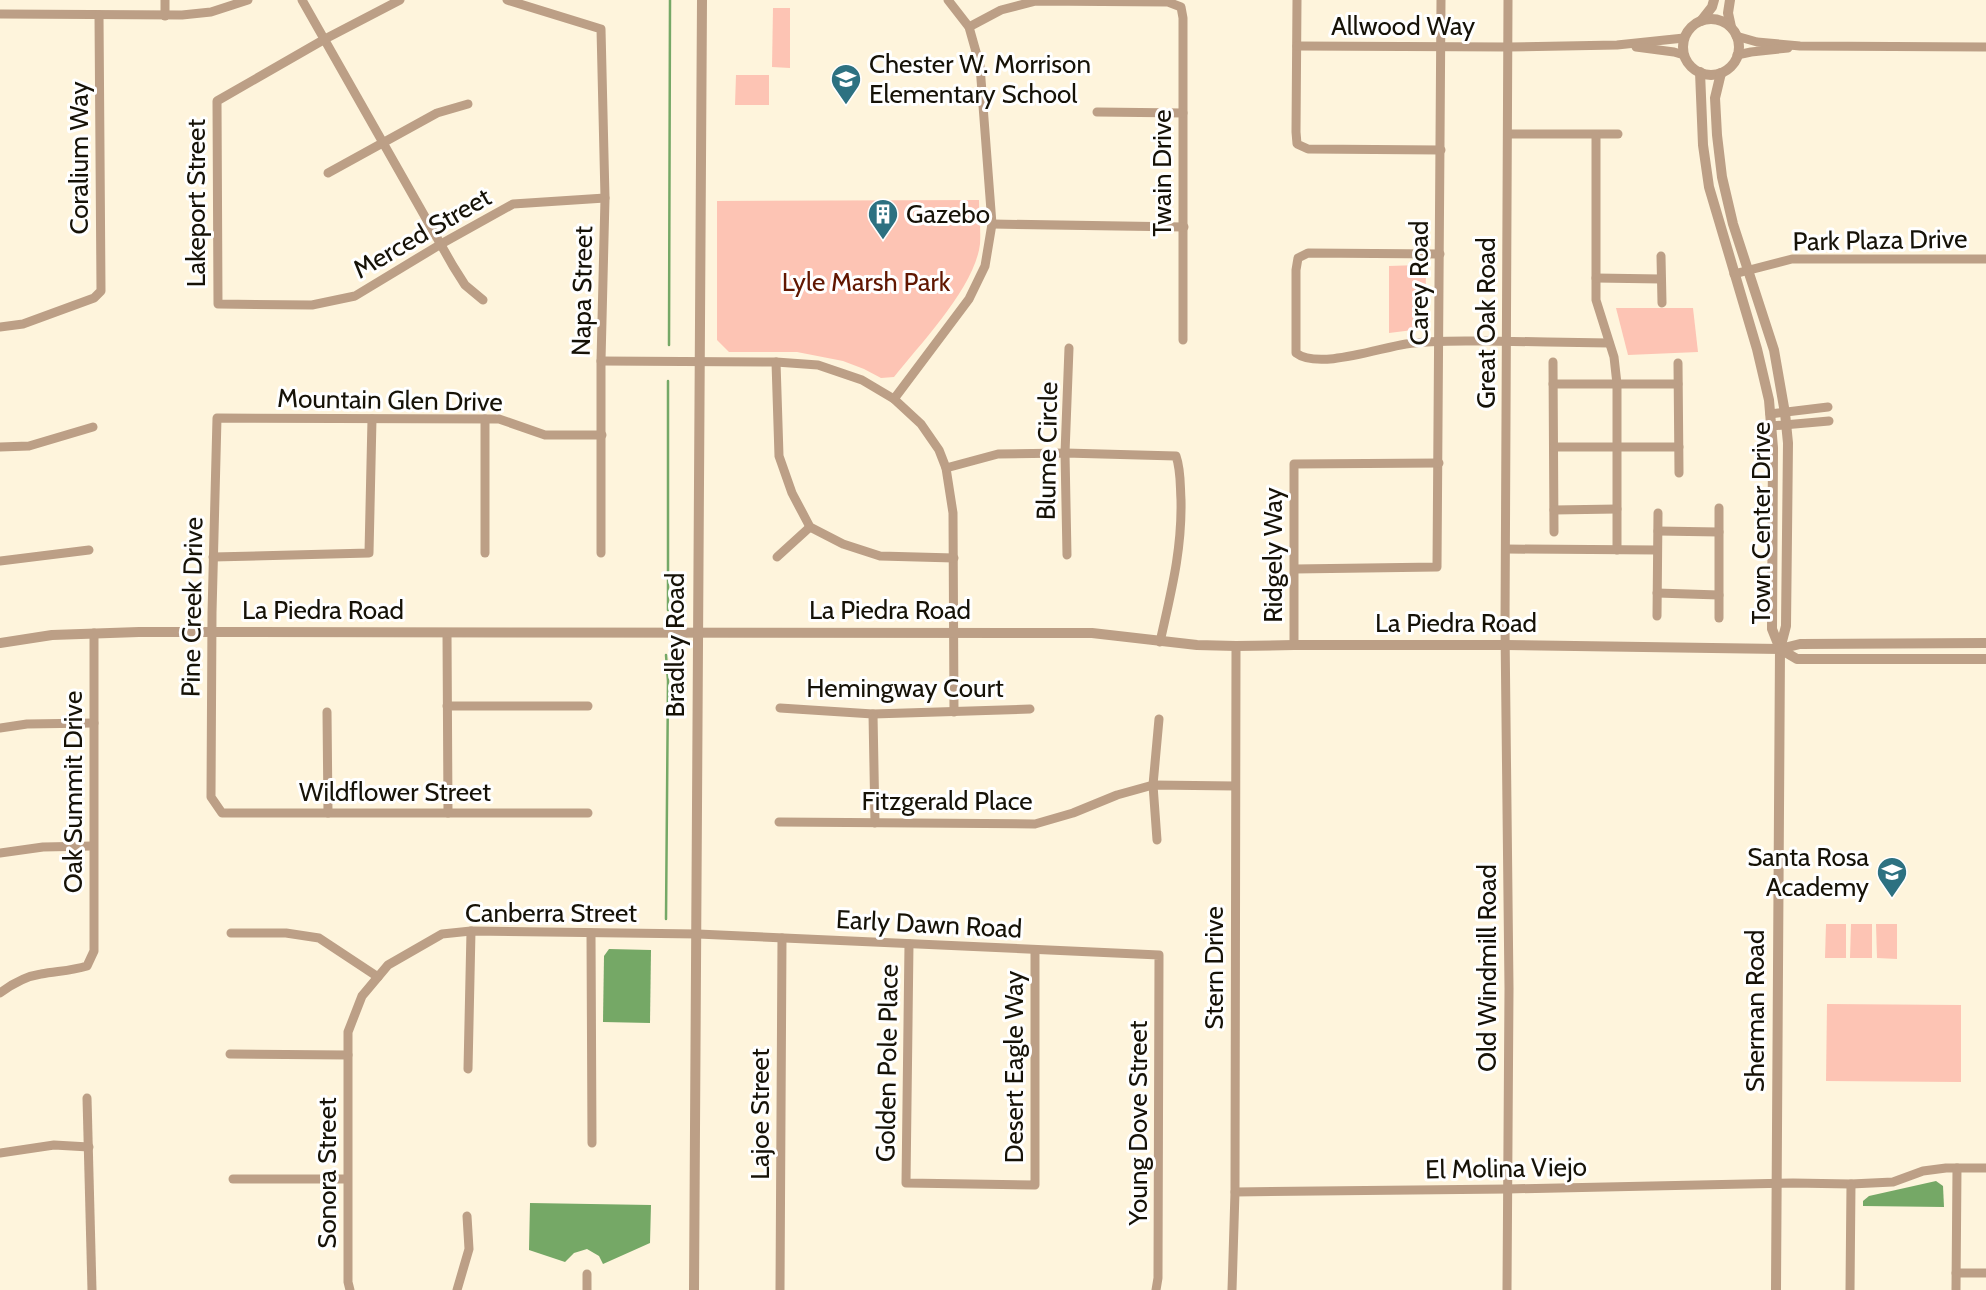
<svg xmlns="http://www.w3.org/2000/svg" width="1986" height="1290" font-family="Cabin,sans-serif">
	<style>
		.green { fill: #fdc4b4 }
		.water { fill: #75a866 }
		.lines { fill: none; stroke-linecap: round; stroke-linejoin: round }
		.stream { stroke: #75a866; stroke-width: 2.5 }
		.minor { stroke: #bc9f86; stroke-width: 9 }
		.tertiary { stroke: #bc9f86; stroke-width: 10 }
		.labels { text-anchor: middle; dominant-baseline: central; stroke-width: 6; stroke-linejoin: round; paint-order: stroke }
		.street-label { font-size: 26px; fill: #161207; stroke: #fff }
		.poi-label { font-size: 26px; fill: #161207; stroke: #fff; text-anchor: start }
		.park-label { font-size: 26px; fill: #611701; stroke: #fff }
	</style>
	<rect width="100%" height="100%" fill="#fef4dc"/>
	<!-- green -->
	<g class="green">
		<polygon points="773,8 790,8 790,68 772,67"/>
		<polygon points="736,75 769,75 769,105 735,105"/>
		<path d="M979 200C979 214 981 230 980 244 975 287 921 343 894 377L881 378 864 369 843 361 797 352H729L717 340V201Z"/>
		<polygon points="1419,265 1426,272 1425,324 1421,329 1389,333 1389,266"/>
		<polygon points="1616,308 1693,308 1698,352 1628,355"/>
		<polygon points="1826,924 1846,924 1846,958 1825,958"/>
		<polygon points="1851,924 1872,924 1872,958 1850,958"/>
		<polygon points="1876,924 1897,924 1897,959 1877,958"/>
		<polygon points="1827,1004 1961,1005 1961,1082 1826,1081"/>
	</g>
	<!-- water -->
	<g class="water">
		<polygon points="609,949 651,950 650,1023 603,1022 604,956"/>
		<polygon points="1936,1181 1943,1186 1944,1207 1863,1206 1863,1201 1869,1196"/>
		<polygon points="530,1203 651,1205 650,1243 603,1264 599,1256 587,1249 574,1253 565,1262 529,1250"/>
	</g>
	<g class="lines">
		<!-- stream -->
		<g class="stream">
			<polyline points="669,345 670,0"/>
			<polyline points="668,610 668,381"/>
			<polyline points="666,919 668,681 666,655"/>
		</g>
		<!-- minor -->
		<g class="minor">
			<polyline points="165,0 165,16"/>
			<polyline points="302,0 453,266 465,285 483,300"/>
			<polyline points="400,0 325,39 217,101 218,304 312,305 355,296 441,244 513,204 605,198"/>
			<polyline points="507,0 601,29 605,198 601,361 601,553"/>
			<polyline points="1297,0 1296,132 1297,144 1308,149 1441,150"/>
			<polyline points="0,14 182,15 211,12 248,0"/>
			<polyline points="969,27 1001,10 1036,1 1168,2 1181,7 1183,18 1183,340"/>
			<polyline points="1736,36 1757,42 1800,46 1986,47"/>
			<polyline points="1297,46 1508,47 1617,45 1684,38"/>
			<polyline points="1636,47 1674,52 1684,55"/>
			<polyline points="1737,55 1751,52 1788,48"/>
			<polyline points="1097,112 1183,113"/>
			<polyline points="1508,134 1618,134"/>
			<polyline points="1596,135 1596,300 1614,357 1617,384 1617,550"/>
			<polyline points="328,173 437,113 468,104"/>
			<polyline points="992,224 1184,227"/>
			<path d="M1440 254 1308 253 1298 258 1296 270V353C1318 370 1379 348 1406 344 1432 340 1459 341 1486 341 1527 342 1568 342 1609 343"/>
			<polyline points="1661,256 1662,303"/>
			<polyline points="1734,274 1792,259 1986,259"/>
			<polyline points="1596,278 1661,279"/>
			<polyline points="0,327 23,324 94,298 101,291 99,15"/>
			<polyline points="601,361 776,362 818,365 862,380 894,399 921,424 939,450 946,468 953,513 954,712"/>
			<polyline points="776,362 779,456 792,493 810,527 843,544 880,556 954,558"/>
			<polyline points="1553,362 1554,532"/>
			<polyline points="1678,363 1679,473"/>
			<polyline points="1553,384 1678,384"/>
			<polyline points="894,399 969,299 985,266 992,224 980,66 969,27 948,0"/>
			<polyline points="1770,414 1828,407"/>
			<polyline points="1771,426 1829,421"/>
			<polyline points="0,447 29,446 93,427"/>
			<polyline points="1554,447 1679,447"/>
			<path d="M946 468 998 454 1065 453 1176 456C1181 470 1180 484 1181 500 1182 551 1171 592 1160 642"/>
			<polyline points="1719,508 1719,618"/>
			<polyline points="1554,510 1617,509"/>
			<polyline points="1658,531 1719,532"/>
			<polyline points="1506,549 1657,550"/>
			<polyline points="485,553 485,419"/>
			<polyline points="1067,555 1065,453 1069,348"/>
			<polyline points="213,557 369,553 372,419"/>
			<polyline points="777,557 810,527"/>
			<polyline points="0,561 89,550"/>
			<polyline points="1295,569 1437,567 1441,0"/>
			<polyline points="1657,593 1719,595"/>
			<polyline points="1657,616 1658,513"/>
			<polyline points="447,633 448,813"/>
			<polyline points="1294,645 1294,464 1439,463"/>
			<polyline points="447,706 588,706"/>
			<polyline points="780,708 873,714 1030,709"/>
			<polyline points="327,712 328,813"/>
			<polyline points="873,714 875,823"/>
			<polyline points="0,728 27,724 94,723"/>
			<polyline points="588,813 222,813 211,797 212,613 217,418 499,419 545,435 602,435"/>
			<polyline points="779,822 1035,824 1073,813 1117,795 1153,785 1235,786"/>
			<polyline points="1157,840 1153,785 1159,719"/>
			<polyline points="0,853 43,847 93,846"/>
			<polyline points="231,933 286,933 319,938 378,977"/>
			<polyline points="591,933 592,1143"/>
			<polyline points="909,944 906,1183 1035,1185 1035,950"/>
			<path d="M0 993C12 984 27 976 41 974 57 971 71 971 87 966L94 951V633"/>
			<polyline points="230,1054 348,1055"/>
			<polyline points="468,1069 471,931"/>
			<polyline points="87,1098 92,1290"/>
			<polyline points="0,1153 54,1145 89,1147"/>
			<polyline points="233,1179 347,1179"/>
			<polyline points="1235,1192 1508,1189 1793,1183 1851,1184 1893,1182 1923,1171 1946,1168 1986,1168"/>
			<polyline points="1956,1273 1986,1273"/>
			<polyline points="350,1290 348,1282 348,1032 362,996 388,965 442,934 471,931 698,934 1159,955 1158,1278 1156,1290"/>
			<polyline points="457,1290 469,1249 467,1216"/>
			<polyline points="587,1290 587,1274"/>
			<polyline points="780,1290 782,938"/>
			<polyline points="1232,1290 1235,1192 1236,646"/>
			<polyline points="1507,1290 1509,988 1505,628 1508,0"/>
			<polyline points="1850,1290 1851,1184"/>
			<polyline points="1956,1290 1957,1168"/>
		</g>
		<!-- tertiary -->
		<g class="tertiary">
			<polyline points="1730,0 1728,13 1731,27"/>
			<circle cx="1711" cy="47" r="28"/>
			<polyline points="1701,21 1712,7 1714,0"/>
			<polyline points="1700,72 1703,145 1709,187 1757,349 1769,400 1773,448 1772,629 1780,649"/>
			<polyline points="1721,73 1715,98 1717,135 1722,177 1733,224 1774,350 1785,413 1788,443 1786,626 1780,649 1776,1290"/>
			<polyline points="0,643 52,635 139,632 1092,633 1197,645 1236,646 1294,645 1505,645 1780,649 1800,644 1986,643"/>
			<polyline points="1780,649 1797,659 1986,659"/>
			<polyline points="694,1290 702,0"/>
		</g>
	</g>
	<!-- icons -->
	<defs>
		<g id="school-pin" transform="scale(1.575)"><path d="M0 17L-7.5 6A9.5 9.5 0 1 1 7.5 6Z" fill="#2d7181" stroke="#fff"/><path d="M0-5L7-2L0 1L-7-2ZM-4 1L0 2.5L4 1V4Q0 6-4 4Z" fill="#fff"/></g>
		<g id="building-pin" transform="scale(1.575)"><path d="M0 17L-7.5 6A9.5 9.5 0 1 1 7.5 6Z" fill="#2d7181" stroke="#fff"/><path d="M-4-6H4V6H1V3H-1V6H-4ZM-2.5-4.3h1.7v1.8h-1.7ZM.8-4.3h1.7v1.8H.8ZM-2.5-1h1.7V.8h-1.7ZM.8-1h1.7V.8H.8Z" fill="#fff"/></g>
	</defs>
	<g fill-rule="evenodd">
		<use href="#school-pin" x="846" y="79"/>
		<use href="#building-pin" x="883" y="214"/>
		<use href="#school-pin" x="1892" y="872"/>
	</g>
	<g class="labels">
		<!-- street labels -->
		<g class="street-label">
			<text x="1403" y="26">Allwood Way</text>
			<text transform="translate(79 158) rotate(-90)">Coralium Way</text>
			<text transform="translate(1162 173) rotate(-90)">Twain Drive</text>
			<text transform="translate(196 203) rotate(-90)">Lakeport Street</text>
			<text transform="translate(422 233) rotate(-30)">Merced Street</text>
			<text transform="translate(1880 240) rotate(-1)">Park Plaza Drive</text>
			<text transform="translate(1419 283) rotate(-90)">Carey Road</text>
			<text transform="translate(582 291) rotate(-89)">Napa Street</text>
			<text transform="translate(1486 323) rotate(-90)">Great Oak Road</text>
			<text transform="translate(390 400) rotate(1)">Mountain Glen Drive</text>
			<text transform="translate(1047 451) rotate(-89)">Blume Circle</text>
			<text transform="translate(1761 523) rotate(-90)">Town Center Drive</text>
			<text transform="translate(1273 555) rotate(-90)">Ridgely Way</text>
			<text transform="translate(192 607) rotate(-89)">Pine Creek Drive</text>
			<text x="323" y="610">La Piedra Road</text>
			<text x="890" y="610">La Piedra Road</text>
			<text x="1456" y="623">La Piedra Road</text>
			<text transform="translate(675 645) rotate(-90)">Bradley Road</text>
			<text x="905" y="688">Hemingway Court</text>
			<text transform="translate(73 792) rotate(-90)">Oak Summit Drive</text>
			<text x="395" y="792">Wildflower Street</text>
			<text x="947" y="801">Fitzgerald Place</text>
			<text x="551" y="913">Canberra Street</text>
			<text transform="translate(929 924) rotate(3)">Early Dawn Road</text>
			<text transform="translate(1214 968) rotate(-90)">Stern Drive</text>
			<text transform="translate(1487 968) rotate(-90)">Old Windmill Road</text>
			<text transform="translate(1755 1011) rotate(-90)">Sherman Road</text>
			<text transform="translate(887 1063) rotate(-89)">Golden Pole Place</text>
			<text transform="translate(1014 1067) rotate(-90)">Desert Eagle Way</text>
			<text transform="translate(760 1114) rotate(-90)">Lajoe Street</text>
			<text transform="translate(1138 1123) rotate(-90)">Young Dove Street</text>
			<text transform="translate(1506 1168) rotate(-1)">El Molina Viejo</text>
			<text transform="translate(327 1173) rotate(-90)">Sonora Street</text>
		</g>
		<!-- poi labels -->
		<g class="poi-label">
			<text x="869" y="64">Chester W. Morrison<tspan x="869" dy="30">Elementary School</tspan></text>
			<text x="906" y="214">Gazebo</text>
			<text x="1869" y="857" text-anchor="end">Santa Rosa<tspan x="1869" dy="30">Academy</tspan></text>
		</g>
		<!-- park labels -->
		<g class="park-label">
			<text x="866" y="282">Lyle Marsh Park</text>
		</g>
	</g>
</svg>
